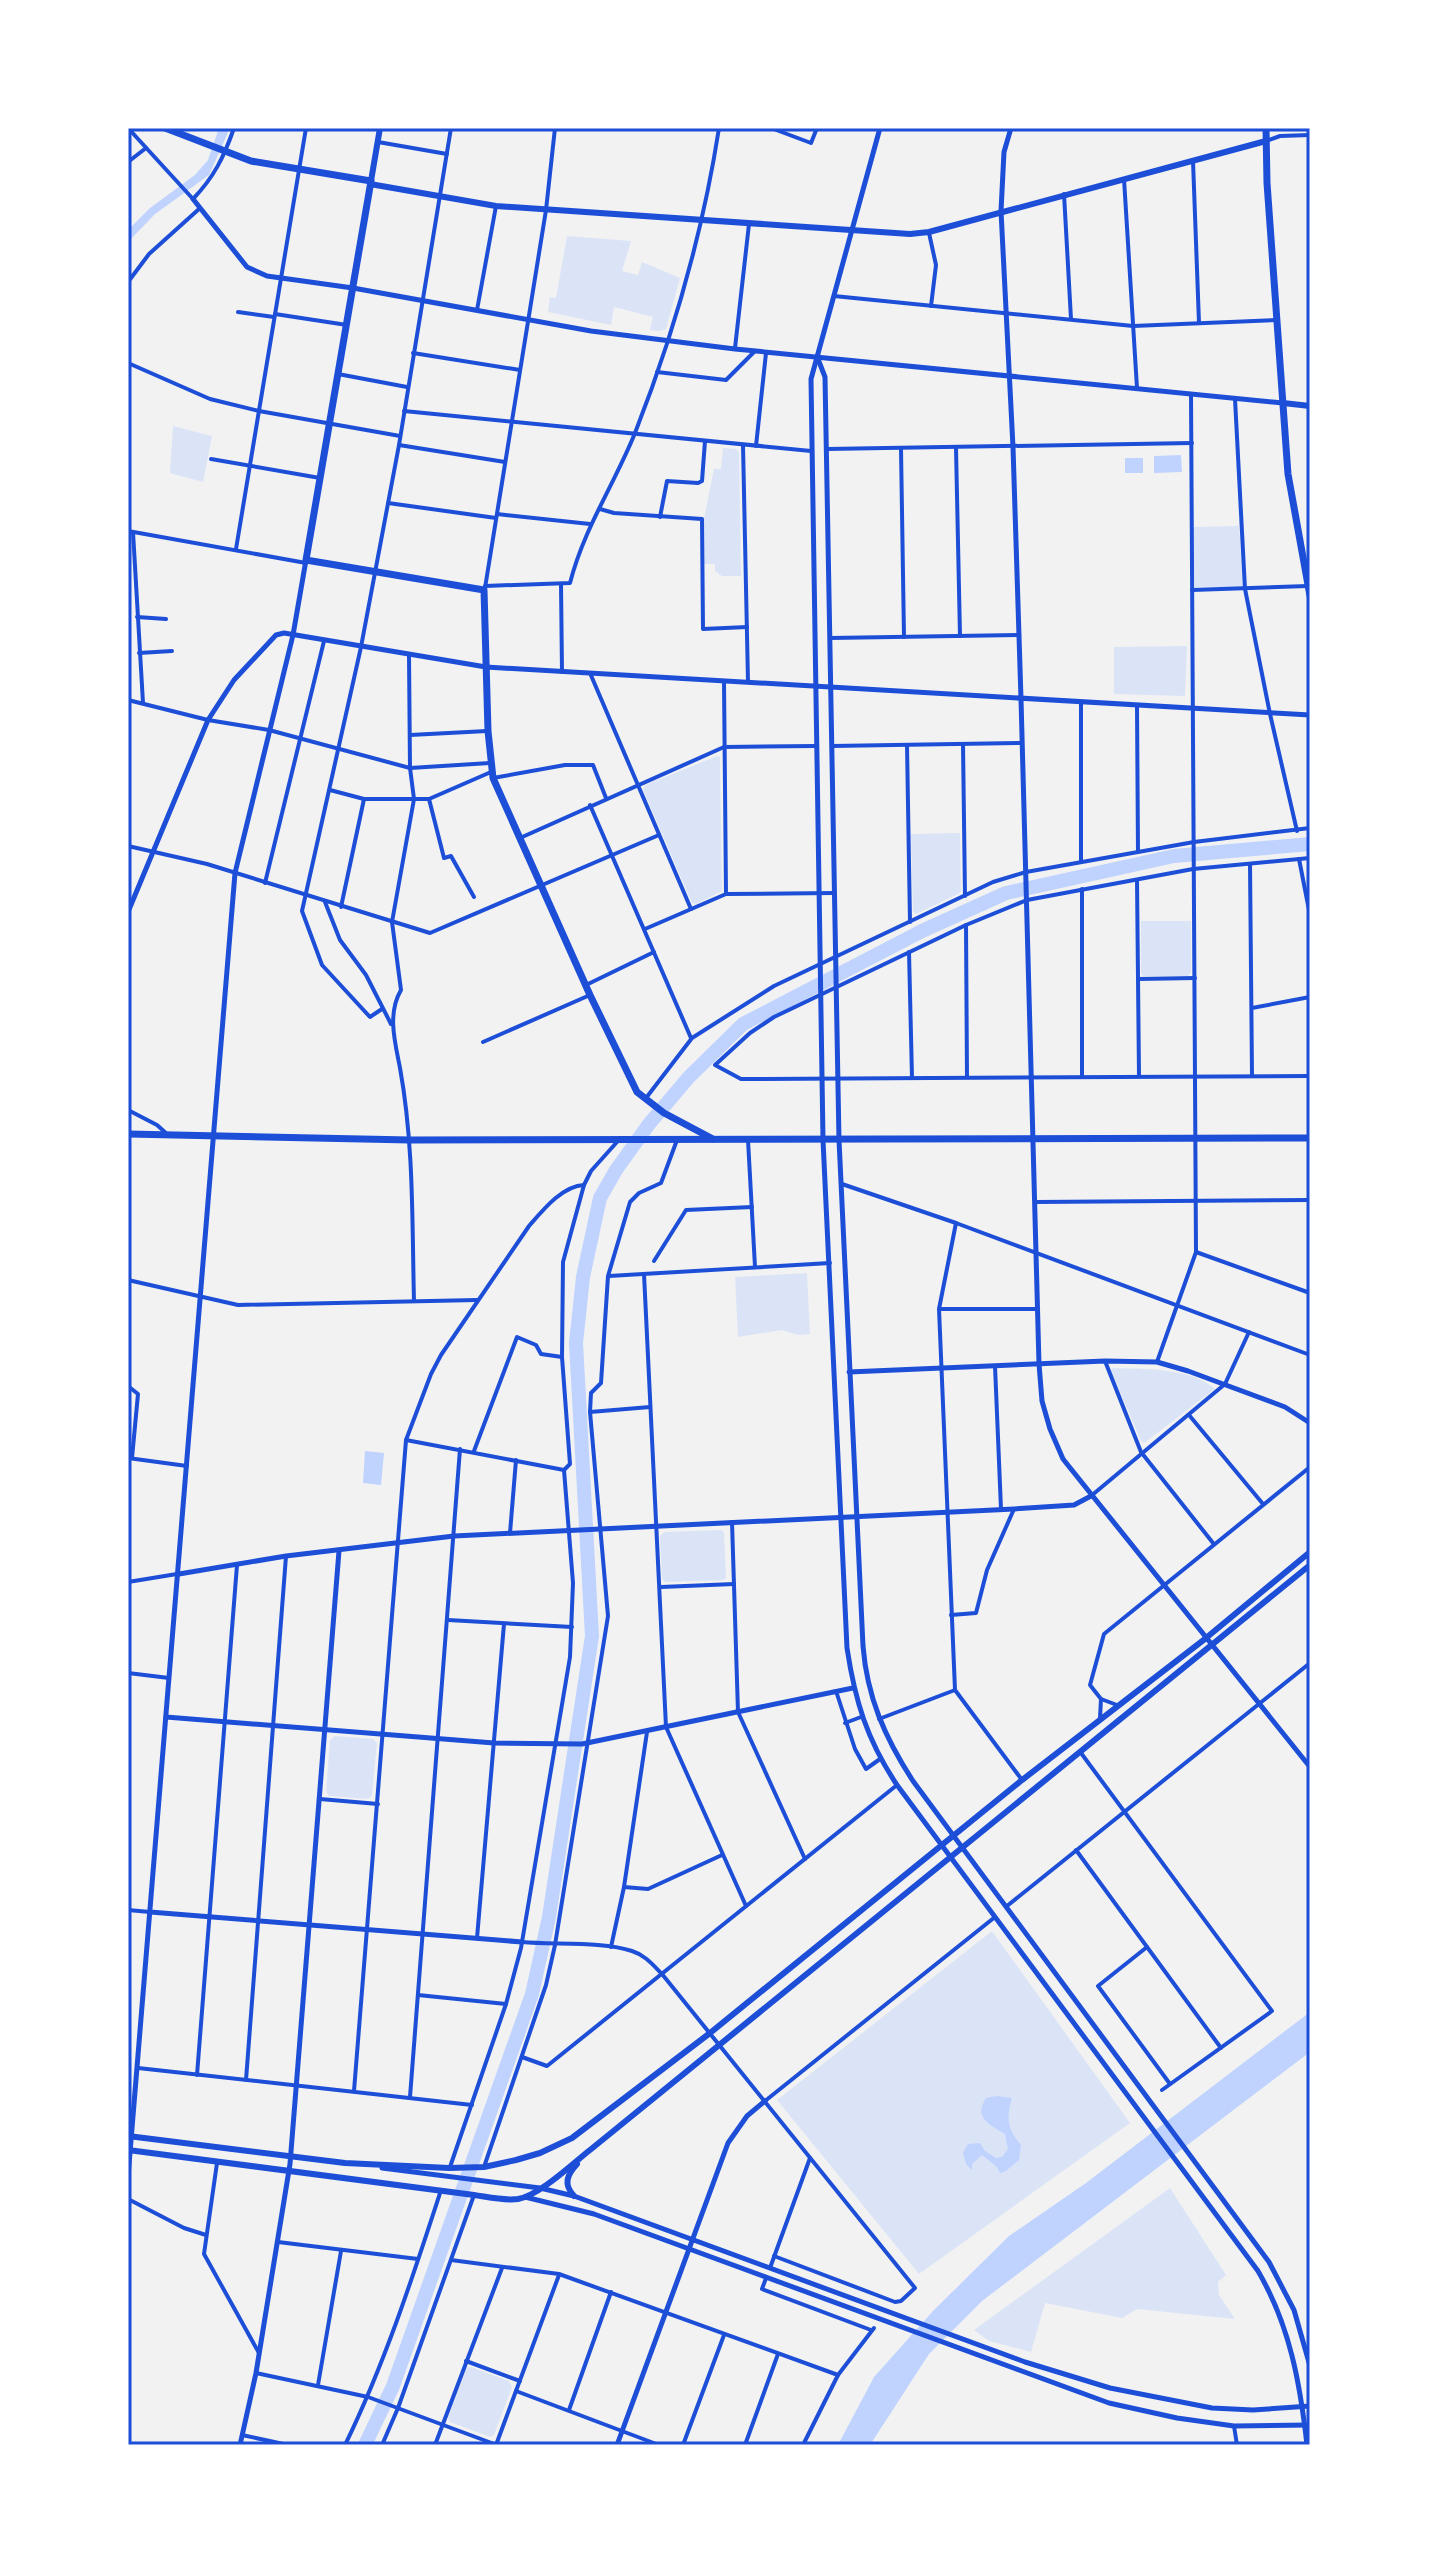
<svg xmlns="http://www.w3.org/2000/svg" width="1438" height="2573" font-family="Rubik,sans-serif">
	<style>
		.green { fill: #dbe4f7 }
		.water { fill: #bfd3fe }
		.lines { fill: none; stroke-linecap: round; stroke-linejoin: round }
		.river { stroke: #bfd3fe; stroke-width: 14 }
		.service { stroke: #1d4ed8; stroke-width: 2 }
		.minor { stroke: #1d4ed8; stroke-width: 4 }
		.tertiary { stroke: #1d4ed8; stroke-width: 5 }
		.secondary { stroke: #1d4ed8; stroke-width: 6 }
		.primary { stroke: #1d4ed8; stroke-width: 7 }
		.trunk { stroke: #1d4ed8; stroke-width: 7 }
		.neatline { fill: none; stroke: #1d4ed8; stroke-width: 3 }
	</style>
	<rect width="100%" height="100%" fill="#f2f2f2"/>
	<!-- green -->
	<g class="green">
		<polygon points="567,236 631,241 622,271 638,275 642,262 680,278 666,329 659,331 650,330 653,317 614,307 611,325 548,312 550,297 556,298"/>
		<polygon points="173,426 212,436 203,482 170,473"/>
		<polygon points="723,448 736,449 739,452 741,576 722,576 715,571 715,564 704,564 704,519 714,469 721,469"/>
		<polygon points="1239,526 1243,587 1195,587 1192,527"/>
		<polygon points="1187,646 1185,696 1114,694 1114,647"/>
		<polygon points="717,756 720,757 722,891 696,904 692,903 643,790 645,785"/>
		<polygon points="960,833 961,891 958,894 916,914 913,911 911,834"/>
		<polygon points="1141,921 1191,921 1191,973 1188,976 1143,976 1141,973"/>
		<polygon points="807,1273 810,1334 798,1335 782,1330 738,1337 735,1277"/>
		<path d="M1112 1368C1142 1369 1191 1367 1215 1389L1144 1443 1141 1441 1111 1371Z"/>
		<polygon points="721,1530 724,1532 726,1578 723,1580 666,1582 662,1579 660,1536 664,1532"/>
		<polygon points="335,1736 373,1739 377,1743 372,1796 368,1799 329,1796 326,1791 330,1740"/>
		<polygon points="992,1931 1130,2123 919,2274 777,2100"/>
		<polygon points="1170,2188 1226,2275 1218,2282 1219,2295 1235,2319 1137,2309 1122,2318 1045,2303 1031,2352 989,2341 974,2330"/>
		<polygon points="471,2367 509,2381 512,2387 494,2435 490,2437 450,2422 448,2418 466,2368"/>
	</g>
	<!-- water -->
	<g class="water">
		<polygon points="219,128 230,128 209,175 155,214 128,242 128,230 150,208 195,175 208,160"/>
		<polygon points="1181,455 1182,472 1154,473 1154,456"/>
		<rect x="1125" y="458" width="18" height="15"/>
		<polygon points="365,1451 384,1453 381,1485 363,1483"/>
		<polygon points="1310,2012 1310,2052 982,2301 929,2354 870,2445 838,2445 874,2377 933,2311 1009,2236 1086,2183"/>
		<path d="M997 2096 1012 2098C1006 2119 1007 2128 1021 2145L1019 2160 1006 2171 1000 2173 997 2167 982 2155 972 2164V2170L966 2164 963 2153 968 2144 980 2143 985 2151 996 2158 1002 2157 1008 2149 1005 2134C990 2125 973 2118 986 2098Z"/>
	</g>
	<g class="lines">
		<!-- river -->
		<polyline class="river" points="365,2445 393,2386 532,1994 549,1917 592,1636 576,1343 583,1277 600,1198 616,1170 649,1124 689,1077 743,1024 922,931 1006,893 1174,856 1310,844"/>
		<!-- service -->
		<polyline class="service" points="1310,1786 1310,1792"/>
		<!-- minor -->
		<g class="minor">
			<path d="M128 128 193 199C214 177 224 157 234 128"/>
			<polyline points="771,128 811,143 817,128"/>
			<polyline points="1266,141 1280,136 1310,135"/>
			<polyline points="378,142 447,154"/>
			<polyline points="1193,161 1199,323"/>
			<polyline points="128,162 146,148"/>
			<polyline points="1124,179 1137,388"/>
			<polyline points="1064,194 1071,319"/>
			<polyline points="929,233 936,265 931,306"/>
			<polyline points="128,282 149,254 199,209"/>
			<polyline points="834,296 1133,326 1276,320"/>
			<polyline points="477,310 496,206"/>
			<polyline points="238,312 274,317"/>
			<polyline points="275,314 347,325"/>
			<polyline points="735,348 749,224"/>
			<polyline points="413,353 520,370"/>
			<polyline points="128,363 210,399 259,411 400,436"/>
			<polyline points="657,372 726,380 755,351"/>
			<polyline points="338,374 407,387"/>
			<polyline points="1235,399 1245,589 1270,714 1297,831"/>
			<polyline points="404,411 811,451"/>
			<polyline points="399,445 505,462"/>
			<polyline points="743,445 748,682"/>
			<polyline points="756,446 766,353"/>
			<polyline points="956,448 960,636"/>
			<polyline points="827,449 1192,443"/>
			<polyline points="901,449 904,637"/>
			<polyline points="211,459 320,478"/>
			<polyline points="388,503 496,518"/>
			<polyline points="600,509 614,513 702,519 703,629 747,627"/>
			<polyline points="497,514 590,524"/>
			<polyline points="660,517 667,481 698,483 702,481 705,441"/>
			<polyline points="128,531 306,563"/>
			<polyline points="133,532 143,703"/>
			<polyline points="236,549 306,128"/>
			<polyline points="561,584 562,672"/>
			<path d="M485 586 570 583C584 528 614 485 635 433 673 336 703 231 719 128"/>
			<polyline points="485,588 546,210 555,128"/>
			<polyline points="1192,590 1308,586"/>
			<polyline points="137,617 166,619"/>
			<polyline points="830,638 1019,635"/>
			<polyline points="139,653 172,651"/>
			<path d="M409 655 410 768 414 799 392 922 401 990C387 1014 395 1042 400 1068 414 1145 412 1223 414 1301"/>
			<polyline points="590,673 691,909"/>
			<polyline points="724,681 726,894"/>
			<polyline points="128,700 208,720 269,730 410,768 490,763"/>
			<polyline points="1137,707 1138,852"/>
			<polyline points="410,735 487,731"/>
			<polyline points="963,744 965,896"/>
			<polyline points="907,745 910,922"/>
			<polyline points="832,746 1022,743"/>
			<polyline points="493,778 565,765 593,765 606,798"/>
			<polyline points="330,790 364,799"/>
			<polyline points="429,799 491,772"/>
			<polyline points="590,805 691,1038"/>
			<polyline points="520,838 724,747 816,746"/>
			<polyline points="128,846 207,864 430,933 659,835"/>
			<polyline points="1310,858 1193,869 1027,900 966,925 774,1017 750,1033 715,1065 741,1079 1310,1076"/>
			<polyline points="1299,859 1310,915"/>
			<polyline points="1081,862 1081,702"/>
			<polyline points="1250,864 1252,1075"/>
			<polyline points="1137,880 1139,1076"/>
			<polyline points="265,883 324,641"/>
			<polyline points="1082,889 1082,1077"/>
			<polyline points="325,902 340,940 366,975 391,1024"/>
			<polyline points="341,907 364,799 429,799 444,858 451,856 474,897"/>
			<polyline points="966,925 967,1077"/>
			<polyline points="645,929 726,894 834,893"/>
			<polyline points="909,952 912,1077"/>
			<polyline points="1138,979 1195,978"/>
			<polyline points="586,985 654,952"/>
			<polyline points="1252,1008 1310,997"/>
			<polyline points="382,1009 370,1017 322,965 302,911 361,647 399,445 451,128"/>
			<polyline points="483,1042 590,995"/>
			<polyline points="646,1098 692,1038 774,986 993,882 1026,872 1194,842 1310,828"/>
			<polyline points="128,1110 157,1125 167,1134"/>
			<polyline points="748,1140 755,1267"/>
			<polyline points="842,1184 956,1223 1310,1355"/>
			<polyline points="1035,1202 1310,1200"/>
			<polyline points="956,1223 939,1309 955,1690 1022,1780"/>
			<polyline points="1196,1252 1310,1293"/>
			<polyline points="654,1261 686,1210 752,1207"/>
			<polyline points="644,1274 666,1727 746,1906"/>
			<polyline points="609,1276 830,1263"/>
			<polyline points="128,1280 238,1305 477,1300"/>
			<polyline points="939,1309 1037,1309"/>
			<polyline points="1105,1361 1141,1452 1213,1543"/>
			<polyline points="1157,1362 1196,1252 1191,394"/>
			<polyline points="995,1366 1001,1509"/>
			<polyline points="128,1386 138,1394 132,1458"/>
			<polyline points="590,1412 650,1407"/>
			<polyline points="1189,1415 1263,1504"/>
			<polyline points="406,1440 564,1470 573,1583 570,1657 521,1948 506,2004 450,2167"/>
			<polyline points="474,1451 517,1337 536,1345 541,1354 562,1357"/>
			<polyline points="128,1458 187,1466"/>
			<polyline points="564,1470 570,1464 562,1357 563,1262 584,1185 591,1171 617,1142"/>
			<polyline points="1091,1496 1225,1384 1249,1332"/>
			<polyline points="732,1522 738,1712 805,1859"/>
			<polyline points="510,1533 516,1460"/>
			<polyline points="128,1582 177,1574"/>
			<polyline points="661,1587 734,1584"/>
			<polyline points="951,1615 976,1613 987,1570 1014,1509"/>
			<polyline points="448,1620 572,1627"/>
			<polyline points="128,1673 169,1678"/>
			<polyline points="836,1691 855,1749 866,1769 880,1759"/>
			<polyline points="1117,1705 1101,1699 1090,1685 1104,1634 1310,1467"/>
			<polyline points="1100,1718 1101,1699"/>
			<polyline points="879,1719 955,1690"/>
			<polyline points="845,1723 861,1717"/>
			<polyline points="1081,1753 1272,2011 1162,2090"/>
			<polyline points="320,1799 378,1804"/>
			<polyline points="1076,1850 1221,2048"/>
			<polyline points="624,1887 648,1889 722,1855"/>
			<polyline points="1007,1906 1310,1663"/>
			<polyline points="128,1910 150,1912"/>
			<polyline points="477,1938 504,1624"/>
			<path d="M522 1942C554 1945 603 1941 632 1951 645 1955 653 1965 662 1974L915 2288 901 2301 895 2302 774 2256"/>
			<polyline points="611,1947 624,1887 647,1732"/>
			<polyline points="1147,1947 1098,1986 1170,2084"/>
			<polyline points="418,1995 506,2004"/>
			<polyline points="522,2057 547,2066 897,1785"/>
			<polyline points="138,2068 472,2105"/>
			<polyline points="197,2075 237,1565"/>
			<polyline points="246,2080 286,1556"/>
			<path d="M354 2091 406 1440 431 1374 441 1355 529 1226C543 1210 562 1186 584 1185"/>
			<polyline points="410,2097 460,1449"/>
			<polyline points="765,2101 995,1917"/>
			<polyline points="217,2163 204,2254 259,2353"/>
			<polyline points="484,2167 546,1985 555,1945 608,1616 590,1412 591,1393 601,1383 608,1276 630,1202 639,1193 661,1183 677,1140"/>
			<polyline points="128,2199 184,2228 206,2235"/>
			<polyline points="278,2242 418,2259"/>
			<polyline points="451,2260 559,2274 838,2375"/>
			<polyline points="770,2268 810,2158"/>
			<polyline points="766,2278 762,2289 871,2330"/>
			<polyline points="466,2361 520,2381"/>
			<polyline points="256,2373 368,2397 497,2445"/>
			<polyline points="318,2385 341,2251"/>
			<polyline points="516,2391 659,2445"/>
			<polyline points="569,2410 611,2292"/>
			<polyline points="1234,2426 1237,2445"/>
			<polyline points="242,2435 288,2445"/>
			<path d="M345 2445C385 2363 413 2276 441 2190"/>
			<polyline points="382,2445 398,2408 474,2195"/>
			<polyline points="435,2445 502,2268"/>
			<polyline points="496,2445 559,2275"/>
			<polyline points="683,2445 724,2335"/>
			<polyline points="745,2445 778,2354"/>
			<polyline points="803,2445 838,2375 874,2328"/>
		</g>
		<!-- tertiary -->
		<g class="tertiary">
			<path d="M880 128 811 379 823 1140 847 1648C855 1701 867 1740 897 1785L1258 2271C1290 2326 1300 2383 1307 2445"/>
			<polyline points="1011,128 1004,152 1001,211 1013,447 1021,699 1039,1364 1042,1401 1050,1429 1063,1459 1310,1767"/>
			<polyline points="193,199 247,267 267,276 353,288 591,331 735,349 1283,403"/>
			<path d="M818 359 825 377 839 1140 863 1646C867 1697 885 1738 913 1781L1269 2262 1294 2310 1310 2366"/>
			<polyline points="128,912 208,720 234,680 276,635 284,633 486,667 1310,715"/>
			<polyline points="849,1372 1105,1361 1157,1362 1188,1371 1285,1407 1310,1423"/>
			<polyline points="179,1574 286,1556 454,1536 1014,1509 1074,1505 1091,1496"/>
			<polyline points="166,1717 494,1743 582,1744 853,1688"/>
			<polyline points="150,1912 522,1942"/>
			<polyline points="382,2168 540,2188 574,2196 1025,2362 1110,2388 1212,2408 1253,2410 1310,2406"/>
			<polyline points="128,2177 235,873 293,635 306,560"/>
			<polyline points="525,2197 594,2214 1109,2403 1177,2418 1234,2426 1310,2425"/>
			<polyline points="240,2445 256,2373 290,2164 339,1551"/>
			<polyline points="617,2445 728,2143 747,2116 765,2101"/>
		</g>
		<!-- secondary -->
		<g class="secondary">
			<polyline points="371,181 380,128"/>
			<polyline points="370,184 496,206 910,234 929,232 1266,141"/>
			<polyline points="1283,403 1310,406"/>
			<polyline points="128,2136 345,2163 449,2168 484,2167 516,2160 540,2153 572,2138 710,2033 1022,1780 1206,1638 1310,1552"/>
			<path d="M128 2150 474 2195C488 2197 504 2201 518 2199 540 2195 572 2164 590 2150L1310 1565"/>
			<path d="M574 2196C563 2184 567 2175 577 2164"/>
		</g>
		<!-- primary -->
		<polyline class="primary" points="165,128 251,161 371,181 306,560 484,590 488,731 493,778 590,995 637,1092 664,1113 713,1139"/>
		<!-- trunk -->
		<g class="trunk">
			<polyline points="1266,128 1267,183 1288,474 1310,596"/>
			<polyline points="128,1134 410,1140 1310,1138"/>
		</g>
	</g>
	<!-- border -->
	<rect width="1438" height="2573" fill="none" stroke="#ffffff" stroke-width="260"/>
	<rect x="130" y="130" width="1178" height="2313" class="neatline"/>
</svg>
